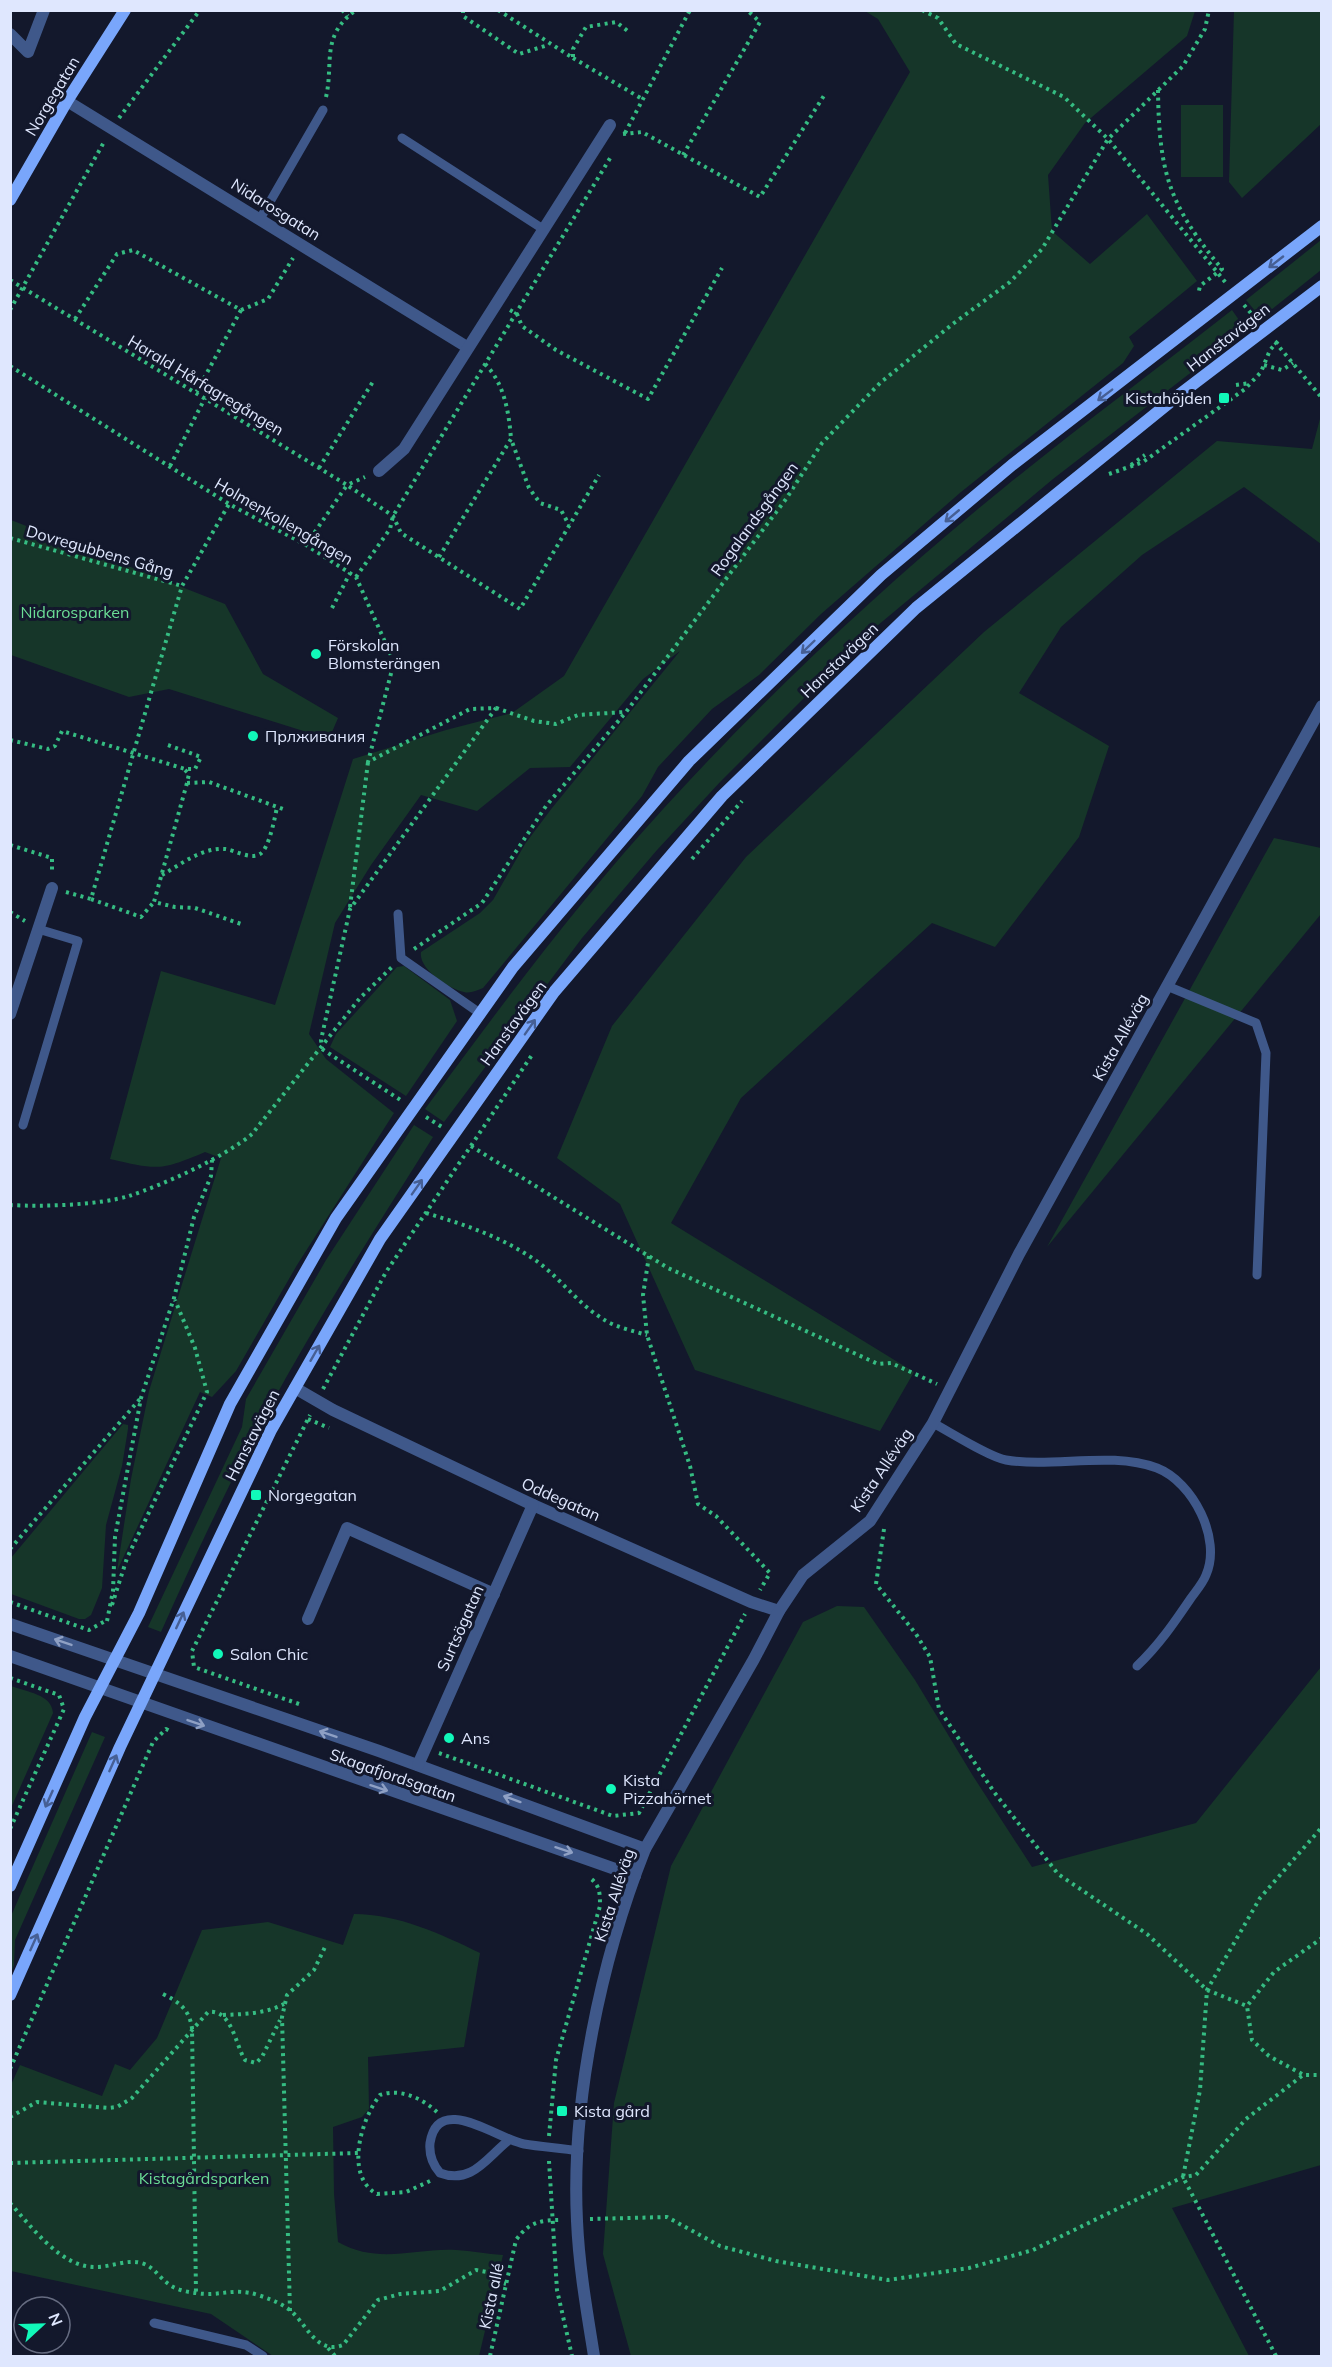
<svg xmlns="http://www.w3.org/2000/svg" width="1332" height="2367" font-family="Mulish,sans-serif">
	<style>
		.green { fill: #163629 }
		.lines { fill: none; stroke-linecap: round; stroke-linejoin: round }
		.path { stroke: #35bc82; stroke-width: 4; stroke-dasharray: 3 4.5; stroke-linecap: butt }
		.lane { stroke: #3f588a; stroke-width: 9 }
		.street { stroke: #3f588a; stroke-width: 12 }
		.secondary { stroke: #79a6fb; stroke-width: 12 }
		.oneway { stroke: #465f94 }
		.oneway2 { stroke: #8fa0c4 }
		.poi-dot { fill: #11f8b9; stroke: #13182c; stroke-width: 2 }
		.labels { text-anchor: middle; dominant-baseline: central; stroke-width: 6; stroke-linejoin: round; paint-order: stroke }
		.street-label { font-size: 16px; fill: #dfe7fe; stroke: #13182c }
		.poi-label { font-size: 16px; fill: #dfe7fe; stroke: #13182c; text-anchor: start }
		.park-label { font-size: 16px; fill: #6bde96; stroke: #13182c }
	</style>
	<rect width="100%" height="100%" fill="#13182c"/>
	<!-- green -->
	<g class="green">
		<path d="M865 11H1195L1187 36 1085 123 1048 175 1052 231 1090 264 1147 214 1197 281 1129 337 1134 346 1123 363 961 492 821 614 759 675 712 709 658 767 642 796 483 988C477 990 470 994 464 992 449 989 418 969 421 952L480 913 493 900 525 844 552 808 680 651 643 679 570 767 530 768 477 811 421 795 371 865 335 923 309 1034 326 1059 394 1113 297 1265 236 1371 212 1397 200 1392 117 1571 131 1479 149 1391 221 1158 205 1152C160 1171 158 1170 110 1159L161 971 275 1005 353 759 446 730 512 713 564 676 910 72 878 19Z"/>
		<polygon points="1234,11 1322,11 1321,124 1242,198 1229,182"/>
		<rect x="1181" y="105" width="42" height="72"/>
		<polygon points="1321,240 1321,270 1261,318 1246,300"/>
		<path d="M1232 310 1246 330 1053 479 871 631 721 781 657 850 582 938 444 1122 425 1109C501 1006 577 903 664 808 769 693 885 584 1006 486 1080 426 1157 369 1232 310Z"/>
		<polygon points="1321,415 1321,544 1244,487 1142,555 1061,627 1019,693 1109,746 1079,837 995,947 932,923 741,1098 671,1223 914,1372 880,1431 695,1370 620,1204 557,1158 612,1026 746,857 984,632 1217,441 1312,449"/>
		<polygon points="11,520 225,604 263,674 338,718 329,739 169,689 129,697 11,655"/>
		<polygon points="1274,838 1321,848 1321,914 1047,1247"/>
		<polygon points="404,966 450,1000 457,1021 406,1096 330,1047 336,1034 397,967"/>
		<path d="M414 1125 433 1137C376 1228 317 1319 266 1414 228 1485 194 1558 161 1632L148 1627 242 1427 246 1399 326 1260Z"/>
		<polygon points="123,1424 128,1425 128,1429 122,1466 106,1525 102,1588 91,1615 85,1619 79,1619 11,1594 11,1558"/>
		<polygon points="837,1606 864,1607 915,1680 973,1776 1032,1867 1196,1823 1321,1667 1321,2165 1172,2208 1249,2356 631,2356 603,2254 614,2103 671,1866 803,1622"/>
		<path d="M11 1686C26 1692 52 1694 53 1713L11 1808Z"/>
		<polygon points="92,1732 105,1737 15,1940 14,1965 11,1973 11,1916"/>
		<path d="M354 1914C398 1914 441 1934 480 1953L464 2047 368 2057 369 2109 362 2117 333 2127 334 2194 338 2242C379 2265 413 2248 456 2250 472 2251 487 2254 503 2255L479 2356H273L211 2314 11 2271 10 2087 20 2065 102 2096 115 2064 130 2070 157 2038 202 1930 268 1922 343 1945Z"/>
	</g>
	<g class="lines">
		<!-- path -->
		<g class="path">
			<polyline points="342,10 348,16"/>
			<polyline points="463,10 463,16 519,54 548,45"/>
			<polyline points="498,10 573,58 573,49 586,27 616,22 629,32"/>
			<polyline points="922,10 938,18 956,44 1064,97 1108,139 1226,283"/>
			<polyline points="573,58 644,100"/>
			<path d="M1158 90C1159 173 1169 205 1222 269L1200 286 1198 295"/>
			<path d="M326 97C334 63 320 36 356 10"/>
			<polyline points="119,118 200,10"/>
			<polyline points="625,133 690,10"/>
			<polyline points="623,134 642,132 760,197 825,94"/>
			<polyline points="683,155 760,22 747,10"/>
			<polyline points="10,280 347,485 365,477"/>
			<polyline points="1244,305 1255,318"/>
			<polyline points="10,310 104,142"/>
			<polyline points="241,310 268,299 293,258"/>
			<polyline points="510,310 517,314 522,326 556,350 648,399 722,268"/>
			<polyline points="75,319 117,254 133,250 241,310 196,393"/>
			<polyline points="1275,342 1322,398"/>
			<path d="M485 364C504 383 509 412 511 439"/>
			<polyline points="1264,365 1282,370 1293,363"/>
			<polyline points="10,366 229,504 306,545 356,577 394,662 368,762 470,709 496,708 350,909 321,1040 322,1048"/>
			<polyline points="1236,385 1250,383"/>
			<polyline points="1131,465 1145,455"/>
			<polyline points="170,466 205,398"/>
			<polyline points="319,468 374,380"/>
			<polyline points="1109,474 1143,462 1245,389 1261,372 1270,350 1278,341"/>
			<polyline points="10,538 182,586"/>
			<polyline points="306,545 347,485 393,516 401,533 520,609 599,475"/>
			<polyline points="439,557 511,439 529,488 540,503 561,510 569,525"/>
			<polyline points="356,577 390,529 393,516 612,155"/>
			<polyline points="332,608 350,573"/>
			<polyline points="496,708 534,721 556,724 578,715 625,712"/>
			<polyline points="10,740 48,749 55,746 62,731 185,769 195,769 201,757 168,745"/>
			<polyline points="185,770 189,774 187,783 154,902 175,907 195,908 244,925"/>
			<polyline points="187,783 209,782 283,809"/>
			<polyline points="10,845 52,858 52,874"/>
			<polyline points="692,859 742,801"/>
			<path d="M162 875C180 865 202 847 225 849 235 850 250 860 260 854 269 849 275 817 277 807"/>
			<polyline points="66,892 91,899 182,586 229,504"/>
			<polyline points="91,899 141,917 154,902"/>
			<polyline points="350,907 368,762"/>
			<polyline points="10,912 25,921"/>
			<polyline points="414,949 482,903 546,806 626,712 786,499 822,443 880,383 954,323 1010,282 1042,249 1108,139 1183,66 1205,29 1209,10"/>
			<polyline points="322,1049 402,1101"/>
			<polyline points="426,1117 442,1127"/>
			<polyline points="471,1146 668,1268 878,1364 891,1363 937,1384"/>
			<path d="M10 1205C42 1207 99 1205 129 1196 165 1184 223 1158 252 1134L360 998 392 967"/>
			<path d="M426 1213C462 1224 497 1235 529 1256 557 1273 575 1302 603 1319 615 1327 633 1331 647 1335"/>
			<polyline points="649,1256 643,1295 647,1335 690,1466 698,1504 716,1516 770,1573 760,1590"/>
			<polyline points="323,1389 386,1272 532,1055"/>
			<polyline points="308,1419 329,1428"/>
			<polyline points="884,1529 876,1584 916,1634 930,1657 939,1709 994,1792 1058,1874 1147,1934 1207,1990 1247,2006"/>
			<polyline points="10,1549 140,1399"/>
			<polyline points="10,1602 89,1630 107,1620"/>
			<polyline points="112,1605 127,1558 207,1392 195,1348 175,1300"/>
			<polyline points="107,1621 113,1591 115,1537 141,1398 174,1298 194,1217 211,1176 212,1160"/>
			<polyline points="10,1678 59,1695 64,1709 10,1829"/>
			<polyline points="299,1704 194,1667 192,1651 310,1415"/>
			<polyline points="439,1753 613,1816 639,1813 745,1614"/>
			<path d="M163 1994C179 2002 189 2009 192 2028L196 2293"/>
			<path d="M223 2015C244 2014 265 2014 284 2004"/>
			<polyline points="10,2069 153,1742 166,1729 170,1731"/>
			<polyline points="1302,2074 1269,2056 1252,2040 1247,2006 1274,1972 1322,1938"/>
			<path d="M10 2117 37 2102 108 2108 117 2107 132 2098 208 2012C232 2009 235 2044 245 2060L256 2063 262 2057 280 2020"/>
			<path d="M549 2136 556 2060 600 1906C600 1894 600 1885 590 1878"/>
			<polyline points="549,2161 557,2290 572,2356"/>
			<polyline points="10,2163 358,2153"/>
			<path d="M430 2181 406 2192 377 2194C344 2176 361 2119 380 2095 400 2088 422 2098 437 2112"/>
			<path d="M10 2203C31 2226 61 2268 96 2267 111 2267 127 2259 141 2263 154 2266 159 2278 170 2285 177 2290 187 2292 196 2293 220 2297 233 2287 258 2295 270 2299 281 2303 291 2311 307 2325 317 2355 343 2345L378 2300 400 2294 440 2291 476 2270 492 2273 491 2280 506 2284"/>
			<polyline points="590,2219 667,2217 720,2246 776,2261 888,2280 969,2268 1033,2250 1183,2177 1196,2175 1246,2119 1303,2075 1322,2075"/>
			<polyline points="290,2311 282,2017 287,1995 314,1970 325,1947"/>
			<polyline points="328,2348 335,2356"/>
			<path d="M490 2356 516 2240C529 2222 540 2220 562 2220"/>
			<polyline points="1276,2356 1183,2177 1200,2090 1207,1990 1260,1898 1322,1827"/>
		</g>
		<!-- lane -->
		<g class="lane">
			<polyline points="402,138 543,229"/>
			<polyline points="260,219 323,110"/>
			<polyline points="398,914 401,958 481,1014"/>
			<polyline points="1167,986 1256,1023 1266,1053 1257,1275"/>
			<polyline points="23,1125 78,941 38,929"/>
			<path d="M933 1423C950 1432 989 1457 1006 1460 1055 1468 1110 1451 1157 1468 1193 1482 1222 1539 1206 1575 1203 1583 1196 1591 1191 1598 1174 1623 1159 1645 1137 1666"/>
			<path d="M509 2140C487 2157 472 2185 440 2173 433 2165 429 2154 430 2143 438 2092 497 2139 524 2144 542 2147 561 2148 579 2151"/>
			<polyline points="154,2323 246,2345 263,2356"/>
		</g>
		<!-- street -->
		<g class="street">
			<polyline points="10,34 28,52 44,10"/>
			<polyline points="67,101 467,347"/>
			<polyline points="379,471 404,449 610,125"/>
			<polyline points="10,1014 52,888"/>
			<polyline points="295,1388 333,1410 533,1505 751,1602 779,1611"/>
			<polyline points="308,1619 347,1528 494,1594"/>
			<polyline points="10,1624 379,1751 645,1849"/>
			<polyline points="10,1656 635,1876"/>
			<polyline points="418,1765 533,1505"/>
			<path d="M594 2356C587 2312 579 2267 577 2221 571 2101 601 1960 645 1849L754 1659 779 1611 803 1575 870 1521 933 1423 1019 1254 1322 706"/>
		</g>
		<!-- secondary -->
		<g class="secondary">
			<polyline points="10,200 67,101 125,10"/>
			<polyline points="10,1886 85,1717 139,1613 230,1404 336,1218 513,967 689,761 881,575 1012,465 1322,226"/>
			<polyline points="10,1995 120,1747 271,1430 380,1239 554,992 722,796 916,608 1175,398 1322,286"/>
		</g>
	</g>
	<!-- one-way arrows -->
	<defs><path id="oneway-shaft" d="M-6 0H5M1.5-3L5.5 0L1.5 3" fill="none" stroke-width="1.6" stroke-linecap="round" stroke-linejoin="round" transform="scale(1.5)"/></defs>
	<g class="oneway">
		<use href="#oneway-shaft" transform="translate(1276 262) rotate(142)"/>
		<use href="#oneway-shaft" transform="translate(1105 395) rotate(143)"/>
		<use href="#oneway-shaft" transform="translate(952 516) rotate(140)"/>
		<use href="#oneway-shaft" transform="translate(808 647) rotate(136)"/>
		<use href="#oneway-shaft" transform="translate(530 1027) rotate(-55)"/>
		<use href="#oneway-shaft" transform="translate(417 1187) rotate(-55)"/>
		<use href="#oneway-shaft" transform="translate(315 1353) rotate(-60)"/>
		<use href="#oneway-shaft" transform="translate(180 1620) rotate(-65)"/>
		<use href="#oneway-shaft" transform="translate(113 1763) rotate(-66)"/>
		<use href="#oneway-shaft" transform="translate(49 1799) rotate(114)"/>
		<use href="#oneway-shaft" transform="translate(34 1942) rotate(-66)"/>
	</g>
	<g class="oneway2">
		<use href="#oneway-shaft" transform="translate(63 1642) rotate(-161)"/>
		<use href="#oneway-shaft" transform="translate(196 1723) rotate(19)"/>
		<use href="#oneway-shaft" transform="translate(328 1734) rotate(-161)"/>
		<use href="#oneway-shaft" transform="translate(379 1788) rotate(18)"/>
		<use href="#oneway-shaft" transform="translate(512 1799) rotate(-160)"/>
		<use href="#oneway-shaft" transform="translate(564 1850) rotate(18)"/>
	</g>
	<!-- markers -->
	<g class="poi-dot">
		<rect x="1218" y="392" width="12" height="12" rx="3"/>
		<circle cx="316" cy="654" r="6"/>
		<circle cx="253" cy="736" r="6"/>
		<rect x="250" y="1489" width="12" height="12" rx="3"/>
		<circle cx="218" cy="1654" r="6"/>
		<circle cx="449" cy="1738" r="6"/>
		<circle cx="611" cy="1789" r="6"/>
		<rect x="556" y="2105" width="12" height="12" rx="3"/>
	</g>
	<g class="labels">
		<!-- street labels -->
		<g class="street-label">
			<text transform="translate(52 96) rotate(-59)">Norgegatan</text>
			<text transform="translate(276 209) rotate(32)">Nidarosgatan</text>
			<text transform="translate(1228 337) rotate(-38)">Hanstavägen</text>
			<text transform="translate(206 385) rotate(31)">Harald Hårfagregången</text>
			<text transform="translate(754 519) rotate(-54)">Rogalandsgången</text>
			<text transform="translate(284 521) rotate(30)">Holmenkollengången</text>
			<text transform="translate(100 551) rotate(16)">Dovregubbens Gång</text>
			<text transform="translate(839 660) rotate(-44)">Hanstavägen</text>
			<text transform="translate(513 1023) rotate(-54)">Hanstavägen</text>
			<text transform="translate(1120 1037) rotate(-61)">Kista Alléväg</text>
			<text transform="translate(252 1435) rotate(-63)">Hanstavägen</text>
			<text transform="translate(881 1470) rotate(-56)">Kista Alléväg</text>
			<text transform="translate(561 1499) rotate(24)">Oddegatan</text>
			<text transform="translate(460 1628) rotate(-66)">Surtsögatan</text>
			<text transform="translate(393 1775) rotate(19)">Skagafjordsgatan</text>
			<text transform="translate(614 1895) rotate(-72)">Kista Alléväg</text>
			<text transform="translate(491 2296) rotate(-78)">Kista allé</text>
		</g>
		<!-- poi labels -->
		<g class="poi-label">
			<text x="1212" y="398" text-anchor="end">Kistahöjden</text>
			<text x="328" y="645">Förskolan<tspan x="328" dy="18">Blomsterängen</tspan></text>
			<text x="265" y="736">Прлживания</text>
			<text x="268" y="1495">Norgegatan</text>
			<text x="230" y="1654">Salon Chic</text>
			<text x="461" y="1738">Ans</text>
			<text x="623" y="1780">Kista<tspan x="623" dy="18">Pizzahörnet</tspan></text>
			<text x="574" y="2111">Kista gård</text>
		</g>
		<!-- park labels -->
		<g class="park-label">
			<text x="75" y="612">Nidarosparken</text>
			<text x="204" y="2178">Kistagårdsparken</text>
		</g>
	</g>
	<!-- border -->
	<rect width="1332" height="2367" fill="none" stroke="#dfe7fe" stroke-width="24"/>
	<!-- north arrow -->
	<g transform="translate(42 2325) rotate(68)"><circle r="28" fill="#13182c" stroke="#656b80" stroke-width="1.5"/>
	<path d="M0-4.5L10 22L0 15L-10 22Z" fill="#11f8b9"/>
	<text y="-9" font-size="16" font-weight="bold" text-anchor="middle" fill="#dfe7fe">N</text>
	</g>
</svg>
